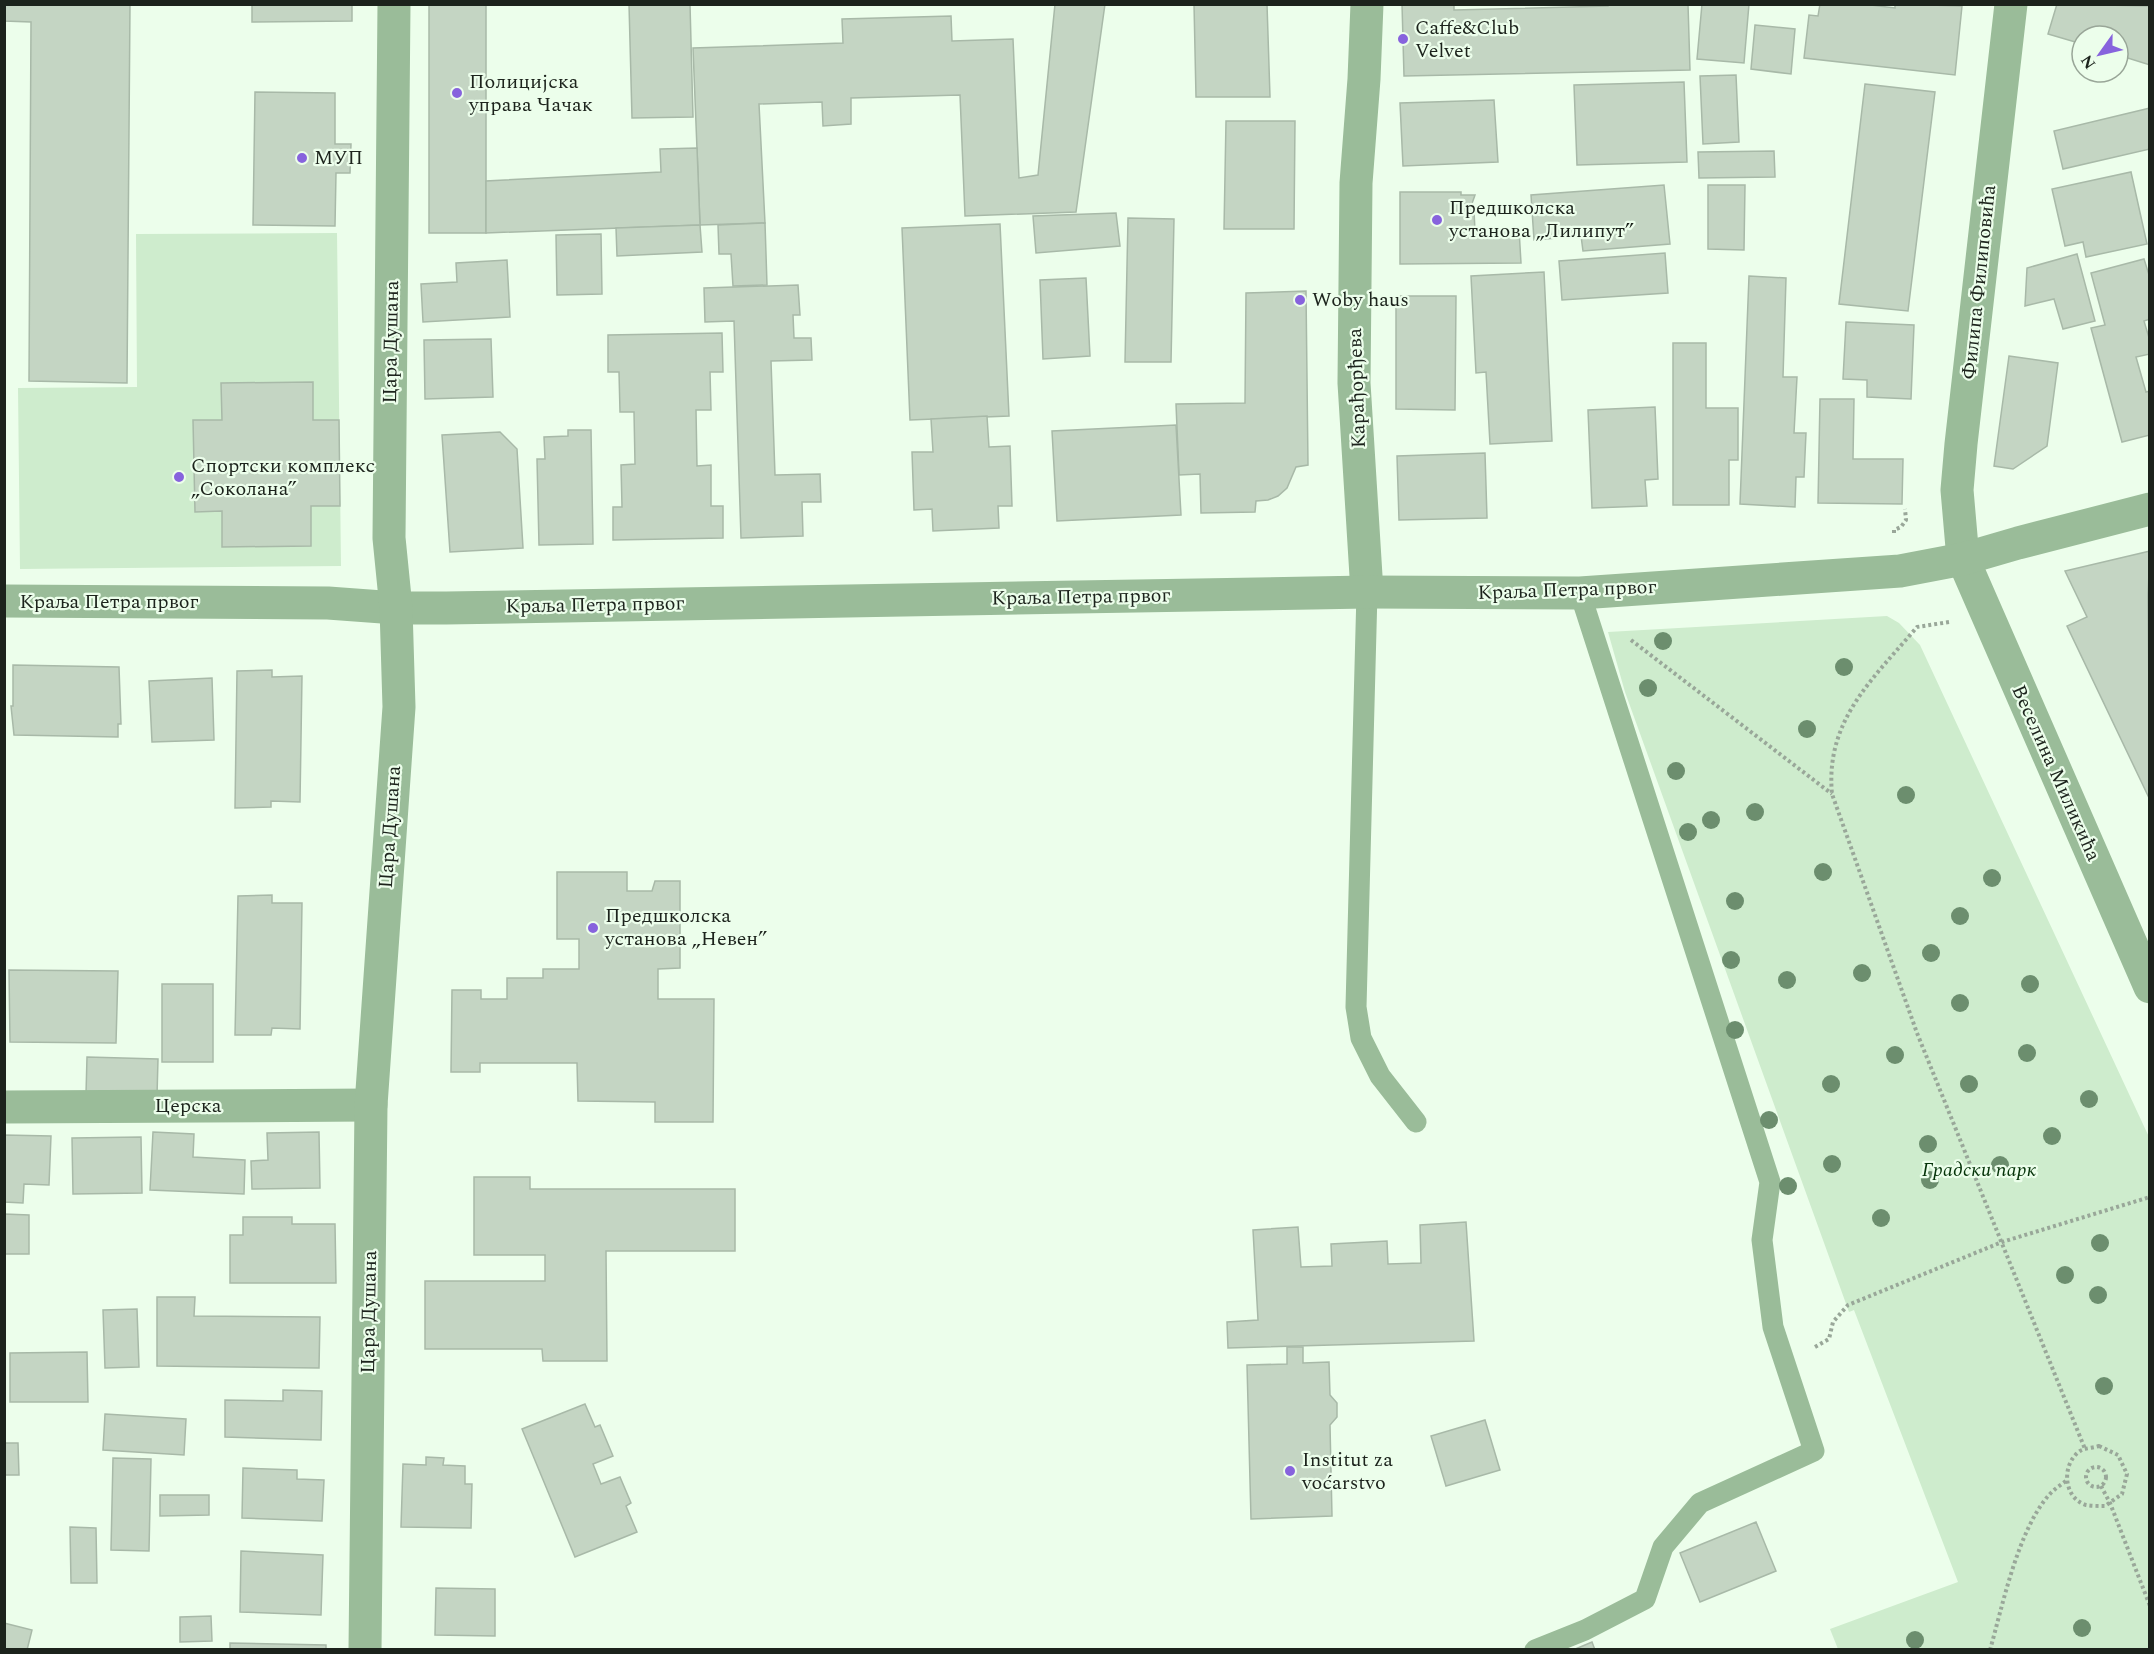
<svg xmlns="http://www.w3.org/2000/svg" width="2154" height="1654" font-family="Spectral,serif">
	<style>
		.green { fill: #ceeccd }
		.building { fill: #c4d5c3; stroke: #a8b9a8; stroke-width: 1.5 }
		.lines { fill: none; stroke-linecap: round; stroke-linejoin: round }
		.path { stroke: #99a799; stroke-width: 4; stroke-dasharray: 3 3; stroke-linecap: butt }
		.lane { stroke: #9abc99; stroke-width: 21 }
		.street { stroke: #9abc99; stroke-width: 33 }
		.tree { fill: #6c8e6e }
		.poi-dot { fill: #8763dd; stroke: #ecfeeb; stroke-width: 2 }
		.labels { text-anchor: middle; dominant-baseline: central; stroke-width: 4.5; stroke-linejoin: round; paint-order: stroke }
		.poi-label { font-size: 20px; fill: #1c231c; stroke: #ecfeeb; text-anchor: start }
		.street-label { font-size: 20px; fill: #1c231c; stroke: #ecfeeb }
		.park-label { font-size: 20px; font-style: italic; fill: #043308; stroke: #ecfeeb }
	</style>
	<rect width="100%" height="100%" fill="#ecfeeb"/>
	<!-- green -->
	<g class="green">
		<polygon points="337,233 341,566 20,569 18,388 137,387 136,234"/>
		<polygon points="1887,616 1899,623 1920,645 2149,1137 2149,1649 1838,1649 1830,1629 1958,1582 1854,1310 1849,1312 1625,692 1608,632"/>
	</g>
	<!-- building -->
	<g class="building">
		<polygon points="4,4 130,4 127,383 29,381 31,22 4,21"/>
		<polygon points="252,4 352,4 352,21 252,22"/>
		<rect x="429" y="4" width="57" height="229"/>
		<polygon points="629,4 690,4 693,117 632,118"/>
		<polygon points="1055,4 1105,4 1076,212 965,216 960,95 851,98 851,124 823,126 822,102 759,104 765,223 700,225 693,48 843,43 842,19 951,16 952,41 1013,39 1019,178 1038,175"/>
		<polygon points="1194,4 1267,4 1270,97 1196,97"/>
		<polygon points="1402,4 1454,4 1454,10 1608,6 1608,4 1688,4 1690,70 1404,76"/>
		<polygon points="1702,4 1749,4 1744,63 1697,59"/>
		<polygon points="1820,4 1862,4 1895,8 1895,4 1962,6 1955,75 1804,58 1809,15 1818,16"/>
		<polygon points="2057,4 2150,6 2150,65 2118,55 2118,36 2082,36 2082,44 2048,34"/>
		<polygon points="1755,25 1795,29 1791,74 1751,69"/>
		<polygon points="1736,75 1739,142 1703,144 1700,76"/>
		<polygon points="1684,82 1687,162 1577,165 1574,85"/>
		<polygon points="1865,84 1935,92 1908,311 1839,304"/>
		<polygon points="255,92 335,93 335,144 351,144 350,173 336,173 335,226 253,225"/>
		<polygon points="1494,100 1498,162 1403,166 1400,103"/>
		<polygon points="2150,108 2150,149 2063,169 2054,131"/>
		<polygon points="1226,121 1295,121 1294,229 1224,229"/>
		<polygon points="697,148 700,225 486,233 486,181 661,172 660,149"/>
		<polygon points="1774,151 1775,177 1699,178 1698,152"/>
		<polygon points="2131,172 2147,244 2086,257 2083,242 2065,246 2052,189"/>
		<polygon points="1664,185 1670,244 1583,251 1581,236 1534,240 1531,195"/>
		<polygon points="1708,185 1745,185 1744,250 1708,249"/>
		<polygon points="1400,192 1461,192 1461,195 1475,195 1469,212 1474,212 1475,230 1519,229 1521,263 1400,264"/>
		<polygon points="1116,213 1120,246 1036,253 1033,216"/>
		<polygon points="1128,218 1174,219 1171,362 1125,362"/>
		<polygon points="765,223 767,285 733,286 731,254 719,254 718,225"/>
		<polygon points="1000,224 1009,416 910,420 902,228"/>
		<polygon points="700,225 702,252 617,256 616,228"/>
		<polygon points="601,234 602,294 557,295 556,235"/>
		<polygon points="1665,253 1668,293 1562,300 1559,261"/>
		<polygon points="2077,254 2095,321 2063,329 2054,299 2025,306 2027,268"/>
		<polygon points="2144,259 2150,278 2150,319 2144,321 2150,341 2150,354 2136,357 2146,392 2150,391 2150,435 2122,442 2091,328 2105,325 2091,273"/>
		<polygon points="507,260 510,317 423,322 421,284 457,282 456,263"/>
		<polygon points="1544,272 1552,441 1490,444 1486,372 1476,373 1471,276"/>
		<polygon points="1749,276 1786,278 1783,377 1797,377 1794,433 1806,433 1804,477 1796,477 1795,507 1740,504"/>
		<polygon points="1086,278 1090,356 1043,359 1040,280"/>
		<polygon points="798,285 800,315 793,315 794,338 811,338 812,360 771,361 775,475 820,474 821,502 802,502 803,536 741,538 734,321 705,322 704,288"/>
		<polygon points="1306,291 1308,465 1296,467 1287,488 1278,496 1268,500 1256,501 1255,512 1201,513 1200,474 1179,475 1176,404 1245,403 1246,293"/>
		<polygon points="1396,296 1456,296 1455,410 1396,409"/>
		<polygon points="1846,322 1914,325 1911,399 1867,397 1867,380 1843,379"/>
		<polygon points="722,333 723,372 710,372 711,410 696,410 697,466 711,465 711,506 723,506 723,538 613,540 613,507 622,507 621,465 635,464 634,412 620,412 619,372 608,372 608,335"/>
		<polygon points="491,339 493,397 425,399 424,340"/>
		<polygon points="1673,343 1706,343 1706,408 1738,408 1738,460 1729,460 1729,505 1673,505"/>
		<polygon points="2009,356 2058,363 2047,446 2013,469 1994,466"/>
		<polygon points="313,382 313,420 339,420 340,506 311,506 311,546 222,547 222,511 195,512 193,420 222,420 221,383"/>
		<polygon points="1820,399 1854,399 1853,459 1903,459 1902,504 1818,503"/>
		<polygon points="1655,407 1658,479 1645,480 1647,506 1592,508 1588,410"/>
		<polygon points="987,416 989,447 1010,446 1012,506 998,506 999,528 933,531 932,509 914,510 912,452 933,452 931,419"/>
		<polygon points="1176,425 1181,515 1057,521 1052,431"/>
		<polygon points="568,430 591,430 593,544 539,545 537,459 545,459 544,437 568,436"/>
		<polygon points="500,432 517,449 523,548 450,552 442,435"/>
		<polygon points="1485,453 1487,518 1399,520 1397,456"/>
		<polygon points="2150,551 2148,595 2150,800 2067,626 2087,617 2065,571"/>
		<polygon points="13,665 119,667 121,724 118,724 118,737 14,735 11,706 13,706"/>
		<polygon points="272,670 272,677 302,676 300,802 271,801 271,807 235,808 237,671"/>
		<polygon points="212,678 214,740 152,742 149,681"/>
		<polygon points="557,872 627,872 627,891 652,891 655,881 680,881 680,968 658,969 658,999 714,999 713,1122 655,1122 655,1102 578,1101 577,1063 480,1063 480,1072 451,1072 452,990 481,990 481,999 507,999 507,978 543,978 543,969 579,969 579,939 557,939"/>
		<polygon points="272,895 272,903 302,903 300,1029 272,1028 271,1035 235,1035 238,896"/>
		<polygon points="9,970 118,971 116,1043 10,1042"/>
		<rect x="162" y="984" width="51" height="78"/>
		<polygon points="87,1057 158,1059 157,1096 86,1094"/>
		<polygon points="153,1132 194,1134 193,1157 245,1160 244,1194 150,1190"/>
		<polygon points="319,1132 320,1188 252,1189 251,1161 268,1160 267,1133"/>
		<polygon points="4,1135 51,1136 49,1185 24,1184 23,1203 4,1202"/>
		<polygon points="141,1137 142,1193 73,1194 72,1138"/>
		<polygon points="474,1177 530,1177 530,1189 735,1189 735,1251 606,1251 607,1361 543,1361 542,1349 425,1349 425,1281 545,1281 545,1255 474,1255"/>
		<polygon points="4,1214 29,1215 29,1254 4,1254"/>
		<polygon points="243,1217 292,1217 292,1224 335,1224 336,1283 230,1283 230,1235 243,1235"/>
		<polygon points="1466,1222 1474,1341 1228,1348 1227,1322 1258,1320 1253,1230 1298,1227 1301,1267 1332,1266 1331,1244 1387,1241 1388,1264 1421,1263 1420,1225"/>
		<polygon points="157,1297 195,1297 194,1316 320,1317 319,1368 157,1366"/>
		<polygon points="137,1309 139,1367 105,1368 103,1310"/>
		<polygon points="1287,1347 1303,1347 1303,1363 1329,1362 1330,1395 1337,1403 1337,1417 1330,1425 1332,1516 1251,1519 1247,1365 1287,1364"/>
		<polygon points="87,1352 88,1402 10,1402 10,1353"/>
		<polygon points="283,1390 322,1391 321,1440 225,1437 225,1400 283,1401"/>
		<polygon points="585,1404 595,1427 600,1425 613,1456 593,1464 601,1484 620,1477 631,1503 626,1506 637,1532 575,1557 522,1429"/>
		<polygon points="105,1414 186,1419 184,1455 103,1450"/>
		<polygon points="1485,1420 1500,1470 1446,1486 1431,1436"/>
		<polygon points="4,1443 18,1443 19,1475 4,1475"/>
		<polygon points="426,1457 444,1458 443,1465 465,1466 465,1484 472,1484 471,1528 401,1527 403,1464 426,1465"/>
		<polygon points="113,1458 151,1459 149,1551 111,1550"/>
		<polygon points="243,1468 297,1470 297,1479 324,1480 322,1521 242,1518"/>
		<polygon points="160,1495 209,1495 209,1515 160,1516"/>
		<polygon points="1756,1522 1776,1571 1700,1602 1680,1553"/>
		<polygon points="70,1527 96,1528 97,1583 71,1583"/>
		<polygon points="241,1551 323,1555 321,1615 240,1612"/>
		<polygon points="436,1588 495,1589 495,1636 435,1635"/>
		<polygon points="211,1616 212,1641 180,1642 180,1617"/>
		<polygon points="4,1623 32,1630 27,1650 4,1650"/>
		<polygon points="1592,1642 1595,1650 1573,1650"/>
		<polygon points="230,1643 326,1645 326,1650 230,1650"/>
	</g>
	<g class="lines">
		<!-- path -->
		<g class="path">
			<polyline points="1894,533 1894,530 1901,527 1906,520 1905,509"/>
			<path d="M1949 622 1917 627C1873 679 1825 720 1832 794L1917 1033 2085 1449"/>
			<polyline points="1631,640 1832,794"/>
			<polyline points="1815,1347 1829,1339 1833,1322 1848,1305 2002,1242 2150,1197"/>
			<path d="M2099 1446 2118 1455 2127 1474 2122 1494 2105 1506C2099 1506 2092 1506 2086 1505 2063 1498 2061 1464 2080 1451 2085 1448 2093 1448 2099 1446Z"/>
			<circle cx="2096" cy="1477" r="10"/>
			<polyline points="2101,1486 2110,1503 2150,1606"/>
			<path d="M1990 1650C2003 1604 2018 1530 2049 1495 2054 1489 2061 1485 2067 1480"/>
		</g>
		<!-- lane -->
		<g class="lane">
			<polyline points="1367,592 1356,1007 1361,1038 1380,1076 1416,1122"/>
			<polyline points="1535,1650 1585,1630 1645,1599 1663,1547 1700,1503 1814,1451 1773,1327 1762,1240 1770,1182 1580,593"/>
		</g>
		<!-- street -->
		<g class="street">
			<polyline points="2011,4 1961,444 1957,490 1963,559 2150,987"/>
			<polyline points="1367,592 1354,383 1356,183 1364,79 1367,4"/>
			<polyline points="4,601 328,603 396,608 446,608 1367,592 1580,593 1900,571 1963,559 2018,543 2150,509"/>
			<polyline points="4,1107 371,1105"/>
			<polyline points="365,1650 371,1105 399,707 396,608 389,538 394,4"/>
		</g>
	</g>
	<!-- trees -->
	<g class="tree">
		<circle cx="1663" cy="641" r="9"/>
		<circle cx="1844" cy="667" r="9"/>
		<circle cx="1648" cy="688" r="9"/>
		<circle cx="1807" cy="729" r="9"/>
		<circle cx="1676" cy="771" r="9"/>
		<circle cx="1906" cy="795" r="9"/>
		<circle cx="1755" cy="812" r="9"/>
		<circle cx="1711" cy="820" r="9"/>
		<circle cx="1688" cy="832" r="9"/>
		<circle cx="1823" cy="872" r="9"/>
		<circle cx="1992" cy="878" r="9"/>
		<circle cx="1735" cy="901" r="9"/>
		<circle cx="1960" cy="916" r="9"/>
		<circle cx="1931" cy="953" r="9"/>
		<circle cx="1731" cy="960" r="9"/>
		<circle cx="1862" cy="973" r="9"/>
		<circle cx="1787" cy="980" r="9"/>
		<circle cx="2030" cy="984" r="9"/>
		<circle cx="1960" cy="1003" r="9"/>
		<circle cx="1735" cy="1030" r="9"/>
		<circle cx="2027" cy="1053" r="9"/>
		<circle cx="1895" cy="1055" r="9"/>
		<circle cx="1831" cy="1084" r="9"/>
		<circle cx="1969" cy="1084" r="9"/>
		<circle cx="2089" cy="1099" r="9"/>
		<circle cx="1769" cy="1120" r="9"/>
		<circle cx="2052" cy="1136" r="9"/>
		<circle cx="1928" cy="1144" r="9"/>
		<circle cx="1832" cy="1164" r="9"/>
		<circle cx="2000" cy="1165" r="9"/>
		<circle cx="1930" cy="1180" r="9"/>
		<circle cx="1788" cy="1186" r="9"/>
		<circle cx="1881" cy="1218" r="9"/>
		<circle cx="2100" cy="1243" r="9"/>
		<circle cx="2065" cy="1275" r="9"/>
		<circle cx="2098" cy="1295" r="9"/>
		<circle cx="2104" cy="1386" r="9"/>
		<circle cx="2082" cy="1628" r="9"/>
		<circle cx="1915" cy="1640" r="9"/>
	</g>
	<!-- markers -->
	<g class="poi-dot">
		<circle cx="1403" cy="39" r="6"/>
		<circle cx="457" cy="93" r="6"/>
		<circle cx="302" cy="158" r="6"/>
		<circle cx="1437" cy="220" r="6"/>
		<circle cx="1300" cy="300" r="6"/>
		<circle cx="179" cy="477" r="6"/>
		<circle cx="593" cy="928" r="6"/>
		<circle cx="1290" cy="1471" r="6"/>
	</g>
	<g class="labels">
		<!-- poi labels -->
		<g class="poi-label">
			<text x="1415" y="28">Caffe&amp;Club<tspan x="1415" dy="23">Velvet</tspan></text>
			<text x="469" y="82">Полицијска<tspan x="469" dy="23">управа Чачак</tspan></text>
			<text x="314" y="158">МУП</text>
			<text x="1449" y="208">Предшколска<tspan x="1449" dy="23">установа „Лилипут”</tspan></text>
			<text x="1312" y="300">Woby haus</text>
			<text x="191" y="466">Спортски комплекс<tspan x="191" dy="23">„Соколана”</tspan></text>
			<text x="605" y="916">Предшколска<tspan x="605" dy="23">установа „Невен”</tspan></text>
			<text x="1302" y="1460">Institut za<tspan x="1302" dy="23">voćarstvo</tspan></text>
		</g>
		<!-- street labels -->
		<g class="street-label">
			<text transform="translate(1979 282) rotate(-84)">Филипа Филиповића</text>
			<text transform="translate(391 342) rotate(-89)">Цара Душана</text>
			<text transform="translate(1357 388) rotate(-92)">Карађорђева</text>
			<text transform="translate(1567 590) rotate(-2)">Краља Петра првог</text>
			<text transform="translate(1081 597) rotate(-1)">Краља Петра првог</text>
			<text x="109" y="602">Краља Петра првог</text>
			<text transform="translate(595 605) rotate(-1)">Краља Петра првог</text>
			<text transform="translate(2056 773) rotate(66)">Веселина Миликића</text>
			<text transform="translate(390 827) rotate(-86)">Цара Душана</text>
			<text x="188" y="1106">Церска</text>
			<text transform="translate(369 1312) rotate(-89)">Цара Душана</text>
		</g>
		<!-- park labels -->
		<g class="park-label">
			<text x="1979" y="1170">Градски парк</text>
		</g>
	</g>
	<!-- border -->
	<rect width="2154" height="1654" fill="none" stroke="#1c231c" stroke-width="12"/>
	<!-- north arrow -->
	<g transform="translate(2100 54) rotate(236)"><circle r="28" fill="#ecfeeb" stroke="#99a698" stroke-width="1.5"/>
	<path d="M0-4.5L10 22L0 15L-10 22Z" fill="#8763dd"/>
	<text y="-9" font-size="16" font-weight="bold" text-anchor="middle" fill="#1c231c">N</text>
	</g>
</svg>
